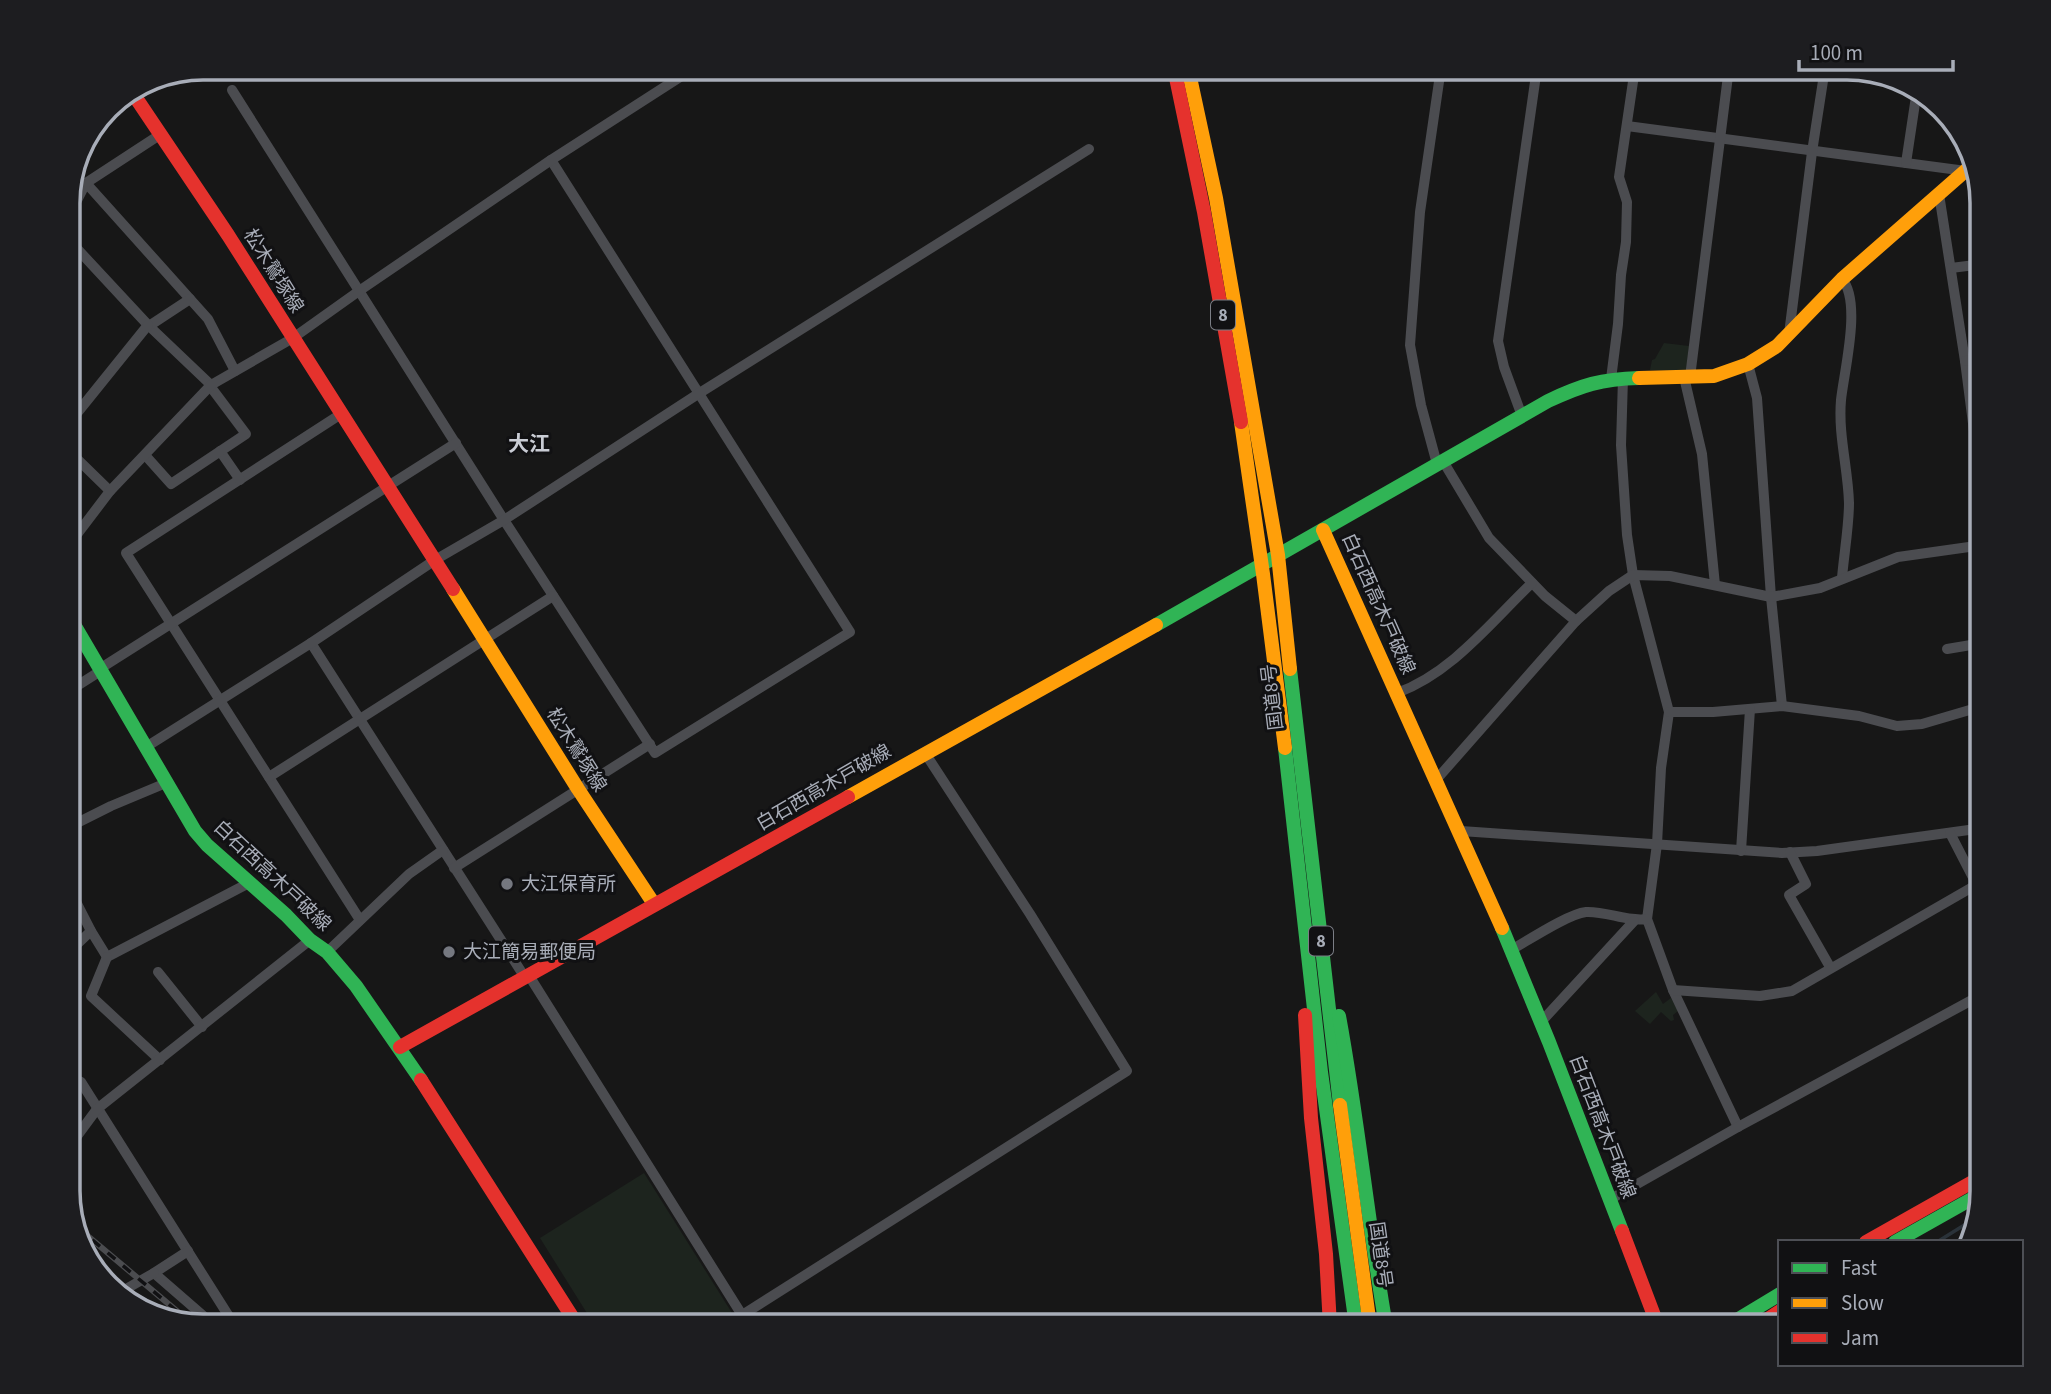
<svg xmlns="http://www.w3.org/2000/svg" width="2051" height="1394" font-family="'Source Sans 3','Noto Sans JP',sans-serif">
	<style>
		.green { fill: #1d241e }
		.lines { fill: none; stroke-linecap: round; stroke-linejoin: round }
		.stream { stroke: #2a3239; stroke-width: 3.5 }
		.street { stroke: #4b4c50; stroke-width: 10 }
		.fast { stroke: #30b455; stroke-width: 14 }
		.slow { stroke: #ff9f0a; stroke-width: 14 }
		.jam { stroke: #e5322d; stroke-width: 14 }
		.rail-casing { stroke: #4b4c4f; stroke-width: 6 }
		.rail { stroke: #111113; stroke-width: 3.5; stroke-dasharray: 10; stroke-linecap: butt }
		.poi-dot { fill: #757880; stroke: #111113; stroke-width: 2.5 }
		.labels { text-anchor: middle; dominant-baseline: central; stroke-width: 6; stroke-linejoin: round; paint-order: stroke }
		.shield { fill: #111113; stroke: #7b7e86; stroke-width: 2 }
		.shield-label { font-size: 18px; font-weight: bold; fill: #a8adb8 }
		.street-label { font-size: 19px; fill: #a8adb8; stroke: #111113 }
		.poi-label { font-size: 19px; fill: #a8adb8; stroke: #111113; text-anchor: start }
		.neighbourhood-label { font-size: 21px; font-weight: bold; fill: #c9ccd4; stroke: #111113 }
		.rim { fill: none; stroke: #a8adb8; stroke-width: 3.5 }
	</style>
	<rect width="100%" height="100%" fill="#171717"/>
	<!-- green -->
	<g class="green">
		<polygon points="1664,343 1689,346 1686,371 1650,370 1652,360 1655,359"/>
		<polygon points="1656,992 1663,1004 1671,998 1678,1011 1673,1015 1674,1020 1671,1021 1661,1012 1650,1024 1635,1011"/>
		<polygon points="644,1173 732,1313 711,1326 595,1326 540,1238"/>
	</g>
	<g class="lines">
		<!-- stream -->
		<polyline class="stream" points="1937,1242 1974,1219"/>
		<!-- street -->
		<g class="street">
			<polyline points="232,90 504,520 655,753 850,632 551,160"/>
			<polyline points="1627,126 1966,171"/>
			<polyline points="1906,163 1917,90"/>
			<polyline points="86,183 208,319 235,371"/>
			<polyline points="1939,194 1965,361 1983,501"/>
			<polyline points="69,216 86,183 161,134"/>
			<polyline points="69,240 148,325 211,385"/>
			<polyline points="1951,268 1983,264"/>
			<path d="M1842 279C1862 302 1844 371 1841 400 1838 435 1848 468 1849 503 1849 526 1844 554 1842 578"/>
			<polyline points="149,326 190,299"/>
			<polyline points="1789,334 1812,152 1825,68"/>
			<polyline points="1965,361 1983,359"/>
			<polyline points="1748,364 1757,398 1771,597 1782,706"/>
			<polyline points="1684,377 1702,454 1715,585"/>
			<polyline points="1690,377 1729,68"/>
			<polyline points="1623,378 1621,445 1627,535 1633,575 1669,712 1661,768 1657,844 1647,919 1673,990 1738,1127"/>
			<polyline points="1611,379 1618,324 1621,275 1626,242 1627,202 1619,177 1635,68"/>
			<polyline points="341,414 126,553 360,920"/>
			<polyline points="1522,416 1504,367 1498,341 1537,68"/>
			<polyline points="69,423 148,325"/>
			<polyline points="69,451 110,491"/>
			<polyline points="220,451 240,480"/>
			<polyline points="145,455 171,484 246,434 210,386"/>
			<polyline points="1443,461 1489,538 1545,596 1576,621"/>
			<polyline points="1437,464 1421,405 1410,345 1420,212 1441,68"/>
			<polyline points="69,545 110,491 211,385 293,338 359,291 551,160 694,68"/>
			<polyline points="311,643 524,976"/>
			<polyline points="1947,649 1983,643"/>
			<polyline points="101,668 456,443"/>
			<polyline points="69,691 102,670"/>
			<path d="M1397 693C1452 673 1491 622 1532 583"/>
			<polyline points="1669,712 1713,712 1782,706 1859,716 1897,726 1922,724 1973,709 1983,710"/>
			<polyline points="146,747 311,643 435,560 504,520 698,394 1089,149"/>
			<polyline points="269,777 553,596"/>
			<polyline points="1436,780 1576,621 1609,591 1633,575 1670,576 1771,597 1820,588 1898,557 1983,545"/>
			<polyline points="69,827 111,806 166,783"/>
			<polyline points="1461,831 1782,853 1817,851 1983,828"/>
			<polyline points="1950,833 1983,897"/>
			<polyline points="1741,851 1750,709"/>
			<polyline points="1790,852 1806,884 1789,895 1830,967"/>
			<polyline points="454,868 650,744"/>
			<polyline points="69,888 91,931 107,957 249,883"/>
			<path d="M1511 950C1529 940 1568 914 1586 912 1607 911 1626 922 1647 919"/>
			<polyline points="69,952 91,931"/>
			<polyline points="327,952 409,874 443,850"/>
			<polyline points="107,957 91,996 160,1060"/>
			<polyline points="158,972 202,1027"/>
			<polyline points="528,974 742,1315"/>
			<polyline points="1673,990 1760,996 1792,991 1976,885"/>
			<polyline points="1541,1022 1634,921"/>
			<polyline points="69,1076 81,1082 235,1326"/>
			<polyline points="69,1147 97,1109 310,940"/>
			<polyline points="1609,1200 1738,1127 1983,994"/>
			<polyline points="188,1251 154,1273 215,1326"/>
			<polyline points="122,1291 140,1306"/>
			<polyline points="119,1293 154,1273"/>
			<polyline points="725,1326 1127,1071 1030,914 925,753"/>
		</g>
		<!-- fast -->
		<g class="fast">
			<polyline points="69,616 195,831 207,845 286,915 310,940 327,952 356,986 421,1080"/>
			<path d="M1156 625 1548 401C1582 385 1601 379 1639 378"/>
			<polyline points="1290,669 1340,1105"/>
			<polyline points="1285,748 1321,1072 1356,1326"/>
			<polyline points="1502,928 1549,1042 1622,1231"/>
			<path d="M1339 1016C1358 1119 1368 1223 1386 1326"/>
			<polyline points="1895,1242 1982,1193"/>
			<polyline points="1727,1326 1780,1294"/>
		</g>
		<!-- slow -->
		<g class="slow">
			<polyline points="1188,68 1216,198 1278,555 1290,669"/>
			<polyline points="1639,378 1714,376 1748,364 1777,346 1842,279 1972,165"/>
			<polyline points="1241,422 1263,574 1285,748"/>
			<polyline points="1323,530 1502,928"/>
			<polyline points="453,589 578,789 654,904"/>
			<polyline points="848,797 1156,625"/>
			<polyline points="1340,1105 1370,1326"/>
		</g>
		<!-- jam -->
		<g class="jam">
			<polyline points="1174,68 1204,212 1241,422"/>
			<polyline points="132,92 228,235 453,589"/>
			<polyline points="1305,1015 1311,1118 1326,1254 1330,1326"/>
			<polyline points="400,1047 848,797"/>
			<polyline points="421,1080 578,1326"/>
			<polyline points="1622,1231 1658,1326"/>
			<polyline points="1866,1242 1983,1176"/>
			<polyline points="1757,1326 1780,1311"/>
		</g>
		<!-- rail casing -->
		<g class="rail-casing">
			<polyline id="rail" points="77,1227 190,1322"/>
		</g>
		<!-- rail -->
		<use href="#rail" class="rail"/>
	</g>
	<!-- markers -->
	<g class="poi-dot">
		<circle cx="507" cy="884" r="7"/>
		<circle cx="449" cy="952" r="7"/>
	</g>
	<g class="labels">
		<!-- shield labels -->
		<g class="shield">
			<rect x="1211" y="300.5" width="24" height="29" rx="5"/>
			<rect x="1309" y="926.5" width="24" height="29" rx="5"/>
		</g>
		<g class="shield-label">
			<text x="1223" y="315">8</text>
			<text x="1321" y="941">8</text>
		</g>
		<!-- street labels -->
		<g class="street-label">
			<text transform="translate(273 271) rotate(58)">松木鷲塚線</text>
			<text transform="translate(1378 604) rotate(66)">白石西高木戸破線</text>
			<text transform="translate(1273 697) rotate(-97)">国道8号</text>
			<text transform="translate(576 750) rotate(58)">松木鷲塚線</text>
			<text transform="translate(824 788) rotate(-30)">白石西高木戸破線</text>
			<text transform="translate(272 876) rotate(43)">白石西高木戸破線</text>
			<text transform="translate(1602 1127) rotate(69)">白石西高木戸破線</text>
			<text transform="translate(1380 1255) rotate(82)">国道8号</text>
		</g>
		<!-- poi labels -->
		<g class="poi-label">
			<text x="521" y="884">大江保育所</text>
			<text x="463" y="952">大江簡易郵便局</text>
		</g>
		<!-- neighbourhood labels -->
		<g class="neighbourhood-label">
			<text x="529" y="444">大江</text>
		</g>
	</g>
	<!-- crop -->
	<path d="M0 0H2051V1394H0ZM203 80H1847A123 123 0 0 1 1970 203V1191A123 123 0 0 1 1847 1314H203A123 123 0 0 1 80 1191V203A123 123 0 0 1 203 80Z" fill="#1d1d20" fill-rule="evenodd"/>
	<path class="rim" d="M203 80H1847A123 123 0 0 1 1970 203V1191A123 123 0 0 1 1847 1314H203A123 123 0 0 1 80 1191V203A123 123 0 0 1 203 80Z"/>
	<!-- legend -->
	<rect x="1778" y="1240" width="245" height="126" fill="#111113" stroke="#4d4f55" stroke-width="2"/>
	<rect x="1792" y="1263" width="35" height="10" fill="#30b455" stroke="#4d4f55" stroke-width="2"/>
	<text x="1841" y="1275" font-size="21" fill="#a8adb8">Fast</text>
	<rect x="1792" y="1298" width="35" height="10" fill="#ff9f0a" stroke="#4d4f55" stroke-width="2"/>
	<text x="1841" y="1310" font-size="21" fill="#a8adb8">Slow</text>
	<rect x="1792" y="1333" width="35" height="10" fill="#e5322d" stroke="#4d4f55" stroke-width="2"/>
	<text x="1841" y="1345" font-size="21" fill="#a8adb8">Jam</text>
	<!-- scale -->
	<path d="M1799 60v10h154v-10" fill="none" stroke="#a8adb8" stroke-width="3.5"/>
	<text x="1810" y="60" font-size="21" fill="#a8adb8" stroke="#111113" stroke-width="5" paint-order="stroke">100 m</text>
</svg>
